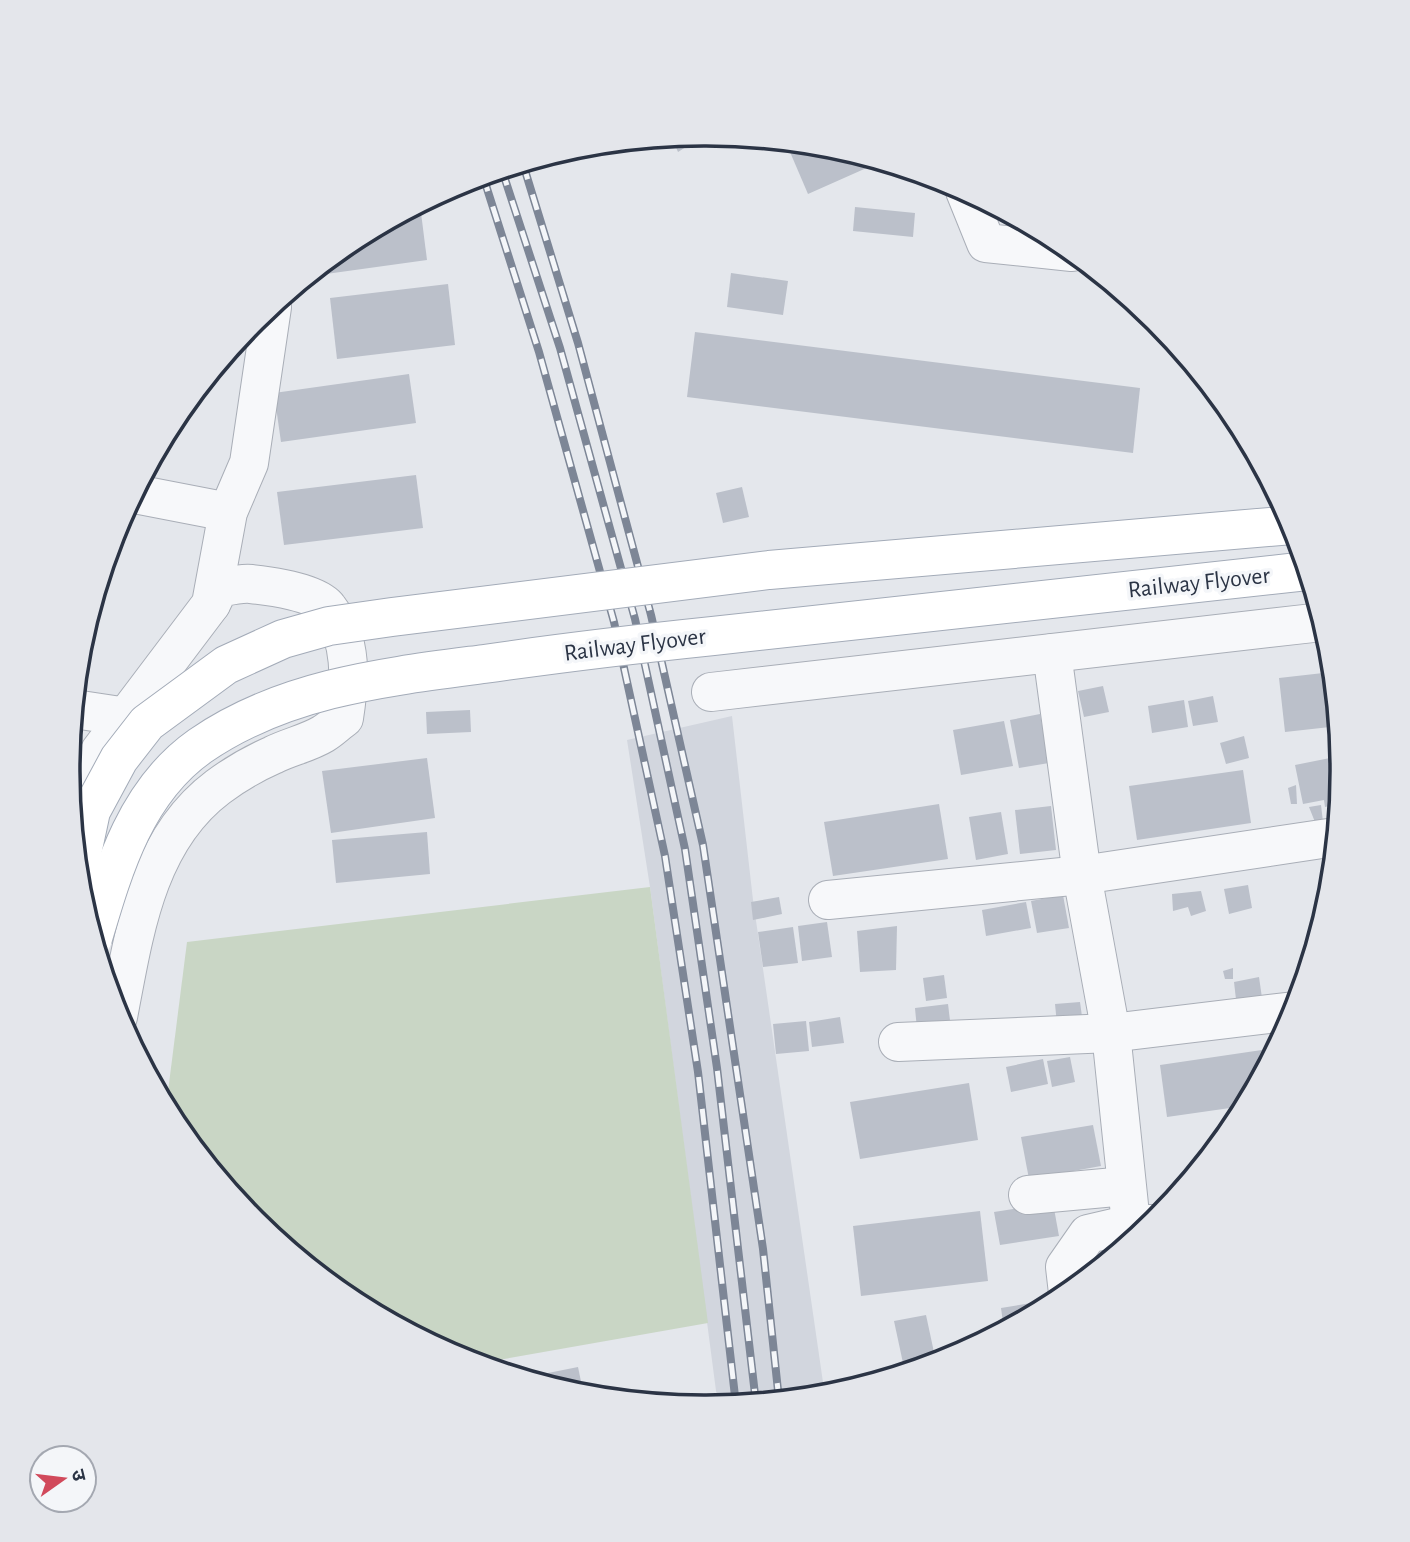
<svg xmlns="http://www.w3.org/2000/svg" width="1410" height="1542" font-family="'Alegreya Sans','Noto Sans Devanagari',sans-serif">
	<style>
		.built { fill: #d2d6de }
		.garden { fill: #c9d6c5 }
		.building { fill: #bbc0ca }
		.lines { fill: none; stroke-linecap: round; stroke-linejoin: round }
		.minor-casing { stroke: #a9aeb7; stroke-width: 40 }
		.minor { stroke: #f7f8fa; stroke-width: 38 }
		.rail-casing { stroke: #7d8696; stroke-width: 8 }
		.rail { stroke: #f4f6f9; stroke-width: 5; stroke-dasharray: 16; stroke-linecap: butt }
		.major-bridge-casing { stroke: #a3abb8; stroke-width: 40; stroke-linecap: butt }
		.major-bridge { stroke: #fff; stroke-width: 38 }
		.labels { text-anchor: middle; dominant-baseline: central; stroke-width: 7; stroke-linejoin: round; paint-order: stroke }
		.street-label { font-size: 24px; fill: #2b3445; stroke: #f4f6f9 }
		.rim { fill: none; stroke: #2b3445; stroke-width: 3.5 }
	</style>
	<rect width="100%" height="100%" fill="#e4e7ec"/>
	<!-- built -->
	<polygon class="built" points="732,716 753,900 825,1396 718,1406 650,887 627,740"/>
	<!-- garden -->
	<polygon class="garden" points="650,887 708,1323 476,1364 461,1359 351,1300 254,1221 175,1124 166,1107 187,942"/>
	<!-- building -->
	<g class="building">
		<polygon points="705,134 717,137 700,138 678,152 672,138"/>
		<polygon points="806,144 830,147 880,162 808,194 790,152"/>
		<polygon points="420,205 427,260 326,274 324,264 352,241"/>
		<polygon points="855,207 915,213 913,237 853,231"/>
		<polygon points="731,273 788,281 783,315 727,307"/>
		<polygon points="448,284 455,345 337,359 330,298"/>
		<polygon points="1155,321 1156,321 1168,336 1154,334"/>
		<polygon points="695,332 1140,388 1133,453 687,397"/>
		<polygon points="409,374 416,423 281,442 274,393"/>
		<polygon points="416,475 423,528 284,545 277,492"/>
		<polygon points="742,487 749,517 723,523 716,493"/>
		<polygon points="87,626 88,626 81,672 78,671 81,646"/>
		<polygon points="1332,672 1337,720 1329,721 1330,727 1285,732 1279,678"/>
		<polygon points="1103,686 1109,712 1084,717 1078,691"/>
		<polygon points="1213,696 1218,722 1193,726 1188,701"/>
		<polygon points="1184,700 1188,727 1152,733 1148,706"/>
		<polygon points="470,710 471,732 427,734 426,712"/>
		<polygon points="1040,714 1049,763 1019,768 1010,720"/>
		<polygon points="1004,721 1013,766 961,775 953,730"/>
		<polygon points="1244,736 1249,758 1226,764 1220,743"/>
		<polygon points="1340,756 1342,771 1338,804 1325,807 1324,800 1303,804 1295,765"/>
		<polygon points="427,758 435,818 331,833 322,771"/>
		<polygon points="1243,770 1251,823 1137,840 1129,786"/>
		<polygon points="1296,785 1297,804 1291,804 1288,788"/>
		<polygon points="939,804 948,859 833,876 824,822"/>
		<polygon points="1321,805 1323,822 1315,822 1309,807"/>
		<polygon points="1051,806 1056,850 1020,854 1015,810"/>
		<polygon points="1338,807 1336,830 1329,831 1331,808"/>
		<polygon points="1001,812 1008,854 976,860 969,817"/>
		<polygon points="427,832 430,874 336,883 332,840"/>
		<polygon points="1331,876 1329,896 1328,899 1322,877"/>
		<polygon points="1248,885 1252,908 1229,914 1224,889"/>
		<polygon points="1201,891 1206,911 1191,916 1188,907 1173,911 1172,894"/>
		<polygon points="1063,895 1069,928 1037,933 1031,901"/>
		<polygon points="779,897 782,914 753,920 751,902"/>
		<polygon points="1026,902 1031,928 986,936 982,910"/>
		<polygon points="827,922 832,957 802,961 798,926"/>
		<polygon points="897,926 896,970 860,972 857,931"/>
		<polygon points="793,927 798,963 763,967 758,932"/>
		<polygon points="1233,968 1233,979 1225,979 1223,971"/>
		<polygon points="944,975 947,998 926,1001 923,978"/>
		<polygon points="1259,977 1263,1005 1237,1008 1234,982"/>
		<polygon points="1080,1002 1083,1024 1057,1024 1055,1004"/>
		<polygon points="948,1004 952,1037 918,1040 915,1008"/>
		<polygon points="840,1017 844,1043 812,1047 809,1022"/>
		<polygon points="806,1021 809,1051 776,1054 773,1024"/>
		<polygon points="1275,1048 1244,1106 1167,1117 1160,1065"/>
		<polygon points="1070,1057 1075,1082 1052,1087 1047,1061"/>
		<polygon points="1043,1059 1048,1084 1011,1092 1006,1067"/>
		<polygon points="969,1083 978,1140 860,1159 850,1102"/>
		<polygon points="1093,1125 1101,1166 1029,1179 1021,1137"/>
		<polygon points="1053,1203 1059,1236 1000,1245 994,1212"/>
		<polygon points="980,1211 988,1281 861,1296 853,1226"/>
		<polygon points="1031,1303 1033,1314 1004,1330 1001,1308"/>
		<polygon points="926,1315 935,1357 903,1363 894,1321"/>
		<polygon points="927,1361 928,1366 899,1374 898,1367"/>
		<polygon points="578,1367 584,1396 523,1378"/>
	</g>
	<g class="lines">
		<!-- minor casing -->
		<g class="minor-casing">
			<g id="minor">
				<polyline points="965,191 986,243 1072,252"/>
				<polyline points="135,494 228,512"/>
				<polyline points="1052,653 1082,875 1111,1033 1131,1224"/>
				<polyline points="711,692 1322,622"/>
				<polyline points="74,709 127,717"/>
				<polyline points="72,813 100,751 211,604 228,512 249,463 272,307"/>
				<polyline points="828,900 1082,875 1335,837"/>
				<path d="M118 1017C134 934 146 841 218 787 234 775 255 763 273 755 289 747 308 743 323 734 330 730 337 723 344 718 350 680 353 641 328 608 317 592 270 586 251 584 241 583 229 586 219 588L211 604"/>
				<polyline points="898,1042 1111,1033 1294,1011"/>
				<polyline points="1028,1195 1126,1186"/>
				<polyline points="1068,1293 1065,1267 1088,1234 1131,1224 1153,1224"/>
			</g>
		</g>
		<!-- minor -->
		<use href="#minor" class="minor"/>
		<!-- rail casing -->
		<g class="rail-casing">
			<g id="rail">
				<polyline points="523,164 578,343 651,615 703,845 763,1249 779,1400"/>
				<polyline points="502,170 560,348 635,619 685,849 717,1068 756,1403"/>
				<polyline points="483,176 539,352 614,622 665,856 698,1072 736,1405"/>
			</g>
		</g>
		<!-- rail -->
		<use href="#rail" class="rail"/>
		<!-- major-bridge casing -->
		<g class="major-bridge-casing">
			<g id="major-bridge">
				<polyline points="78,872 91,811 119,759 147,723 226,665 283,639 329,626 392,617 769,570 1292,525"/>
				<path d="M93 938C114 867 136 791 200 746 284 688 385 677 484 664 560 653 636 644 713 636 911 613 1109 592 1307 571"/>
			</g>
		</g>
		<!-- major-bridge -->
		<use href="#major-bridge" class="major-bridge"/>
	</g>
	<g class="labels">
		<!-- street labels -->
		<g class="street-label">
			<text transform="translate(1199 583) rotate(-6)">Railway Flyover</text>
			<text transform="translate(635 645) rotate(-7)">Railway Flyover</text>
		</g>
	</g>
	<!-- crop -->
	<path d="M0 0H1410V1542H0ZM704 146H706A624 624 0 0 1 1330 770V771A624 624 0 0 1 706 1395H704A624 624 0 0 1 80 771V770A624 624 0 0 1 704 146Z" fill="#e4e6eb" fill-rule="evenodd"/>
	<path class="rim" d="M704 146H706A624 624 0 0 1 1330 770V771A624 624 0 0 1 706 1395H704A624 624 0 0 1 80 771V770A624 624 0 0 1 704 146Z"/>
	<!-- north arrow -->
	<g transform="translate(63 1479) rotate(76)"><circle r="33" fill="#f4f6f9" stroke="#a4a8b1" stroke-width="2"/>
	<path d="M0-5L12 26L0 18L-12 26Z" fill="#d1495b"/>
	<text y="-10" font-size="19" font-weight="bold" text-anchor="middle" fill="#2b3445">उ</text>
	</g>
</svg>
